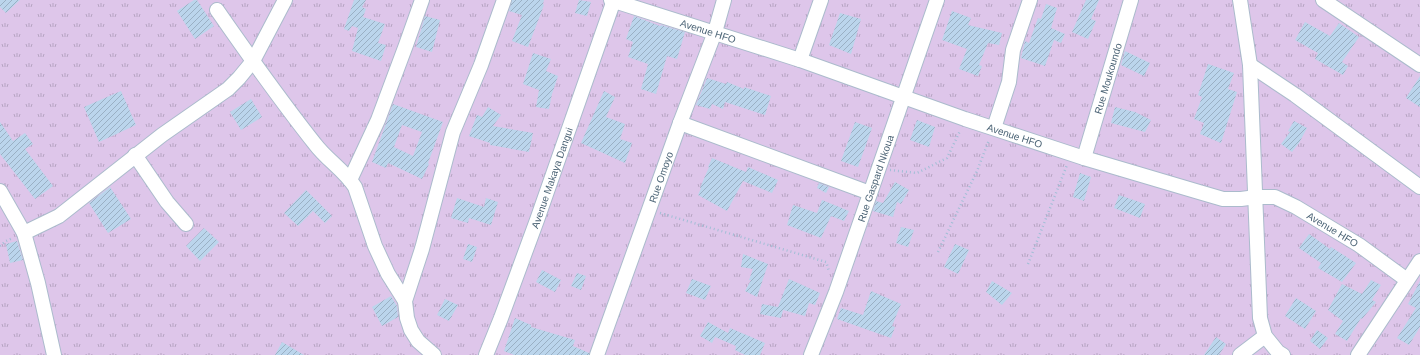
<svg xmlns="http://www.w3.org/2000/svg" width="1420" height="355" font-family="Helvetica,sans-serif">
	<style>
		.grass { fill: url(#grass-tufts) }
		.building { fill: url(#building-hatch); fill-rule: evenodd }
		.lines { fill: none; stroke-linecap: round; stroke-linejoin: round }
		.street-casing { stroke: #abbbcc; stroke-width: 16 }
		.path { stroke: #a2bed6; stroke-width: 2.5; stroke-dasharray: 1 3; stroke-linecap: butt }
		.street { stroke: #fff; stroke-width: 14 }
		.labels { text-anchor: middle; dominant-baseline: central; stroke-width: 3; stroke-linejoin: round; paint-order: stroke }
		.street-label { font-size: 10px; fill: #4c6476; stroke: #eef3ff }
	</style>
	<defs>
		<pattern id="grass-tufts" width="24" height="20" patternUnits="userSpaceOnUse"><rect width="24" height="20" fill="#dec6ea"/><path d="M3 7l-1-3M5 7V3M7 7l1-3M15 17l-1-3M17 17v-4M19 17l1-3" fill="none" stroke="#b6a4c2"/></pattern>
		<pattern id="building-hatch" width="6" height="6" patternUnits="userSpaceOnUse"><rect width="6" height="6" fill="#bbd5ec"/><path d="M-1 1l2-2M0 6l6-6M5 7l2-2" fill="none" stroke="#9ab0c4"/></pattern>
	</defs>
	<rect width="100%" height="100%" fill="#e8eefc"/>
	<!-- grass -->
	<rect class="grass" x="0" y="0" width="1420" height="355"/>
	<!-- building -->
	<g class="building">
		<polygon points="0,0 20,0 6,13 0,7"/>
		<polygon points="194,0 197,0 214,26 195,39 177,11"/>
		<polygon points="354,0 366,0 362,7 366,9 363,17 385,24 378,43 386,45 381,61 352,51 358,28 352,26 349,31 344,29"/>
		<polygon points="512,0 544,0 543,4 544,5 528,47 512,41 522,15 509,11"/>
		<polygon points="579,0 591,2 587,16 575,13"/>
		<polygon points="1086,0 1099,0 1091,19 1096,21 1088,39 1072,32"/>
		<polygon points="1046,4 1057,8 1051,28 1065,34 1061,43 1054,40 1045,66 1021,58 1025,41 1029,43 1038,18 1041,19"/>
		<polygon points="952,11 971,18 968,25 1002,33 999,45 988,43 979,65 982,66 978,76 959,69 967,49 942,40"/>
		<polygon points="840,13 861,19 851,54 829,45"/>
		<polygon points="425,16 440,20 432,52 416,47"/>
		<polygon points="634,16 660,26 661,25 685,32 677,59 667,56 656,94 641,89 648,64 628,57 633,42 626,39"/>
		<polygon points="1305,22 1330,36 1339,23 1359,37 1342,62 1348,66 1343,75 1315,59 1318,53 1295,40"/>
		<polygon points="1125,51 1150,63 1144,76 1121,65"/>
		<polygon points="533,53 551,59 546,71 558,76 552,94 549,109 536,107 539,90 523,84"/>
		<polygon points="1208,64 1234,73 1228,89 1237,92 1221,143 1200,134 1204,123 1194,119 1202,97 1198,95"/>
		<polygon points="1420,76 1420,107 1406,98"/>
		<polygon points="707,78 726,84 727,82 744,89 744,87 771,96 765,115 725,102 723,109 712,104 710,109 696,105"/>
		<polygon points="121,91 136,125 99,142 84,107"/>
		<polygon points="604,91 615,97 606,117 625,124 620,139 632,143 625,163 581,143"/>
		<polygon points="251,99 262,117 241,130 230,112"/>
		<path d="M393 104 443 122 428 163 429 164 422 179 388 163 386 168 372 162ZM402 125 422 132 413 156 394 147Z"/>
		<polygon points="488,107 501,115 493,126 533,133 529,152 490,145 490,143 469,136 477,115 482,117"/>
		<polygon points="1115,107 1135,112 1151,120 1145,132 1111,123"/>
		<polygon points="917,120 935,127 929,147 910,140"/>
		<polygon points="1294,121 1307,128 1299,143 1292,152 1281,144 1290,132 1288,131"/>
		<polygon points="0,122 13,141 25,133 33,144 25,149 53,186 35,199 0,154"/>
		<polygon points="855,122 872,128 858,167 841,161"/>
		<polygon points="712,158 746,172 748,167 778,180 772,193 743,181 727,211 698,195 701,188 700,188 709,167 708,167"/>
		<polygon points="1080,173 1091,177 1084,201 1073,197"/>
		<polygon points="895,182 909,190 901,204 897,202 893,217 873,211 876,201 883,203"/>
		<polygon points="819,183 829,187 826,193 817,188"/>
		<polygon points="110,187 131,219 108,233 89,203"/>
		<polygon points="306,190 332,216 325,223 313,211 298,226 284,213"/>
		<polygon points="1119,195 1145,204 1140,218 1114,208"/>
		<polygon points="457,198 484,207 486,198 498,202 491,225 469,218 468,223 451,218"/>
		<polygon points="822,200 849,211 844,221 831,216 821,238 787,225 793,205 817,213"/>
		<polygon points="901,227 914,230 908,247 896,243"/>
		<polygon points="204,228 219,242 200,261 186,246"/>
		<polygon points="1309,234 1330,249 1331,247 1356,263 1342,282 1318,268 1321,263 1299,248"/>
		<polygon points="17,241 23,260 10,263 6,244"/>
		<polygon points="468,244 477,247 472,262 463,259"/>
		<polygon points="955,244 969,250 958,274 944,267"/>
		<polygon points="743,254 768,264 757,297 745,291 751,280 749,280 753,269 741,267"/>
		<polygon points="542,270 561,280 555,292 536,282"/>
		<polygon points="577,273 586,276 581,290 571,286"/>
		<polygon points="692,279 711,286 705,300 686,293"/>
		<polygon points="789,279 820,293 815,305 809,303 805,316 783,310 781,318 760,314 762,304 778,307"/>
		<polygon points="1371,280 1381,285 1372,300 1376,302 1362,319 1361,318 1347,341 1335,334 1343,321 1328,310 1342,284 1362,294"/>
		<polygon points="992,281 1012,293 1002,305 986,292"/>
		<polygon points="1420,281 1420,327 1409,345 1397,338 1416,308 1408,304"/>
		<polygon points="871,291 901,304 892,326 895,327 891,338 837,319 841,308 863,315"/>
		<polygon points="391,296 397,306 398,317 382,326 372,307"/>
		<polygon points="1296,298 1316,311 1305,329 1285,316"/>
		<polygon points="445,299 458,305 449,321 437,315"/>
		<polygon points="515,318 531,325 531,327 575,340 573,346 589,353 589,355 514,355 504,351"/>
		<polygon points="708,322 728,333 730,328 765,343 760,355 745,355 735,350 736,346 715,337 712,343 700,336"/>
		<polygon points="1317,330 1328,338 1320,349 1310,341"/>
		<polygon points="1216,337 1226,344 1219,355 1204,355"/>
		<polygon points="282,342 304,355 275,355"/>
	</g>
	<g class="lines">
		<!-- street casing -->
		<g class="street-casing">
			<g id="street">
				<path id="s1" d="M611 0 800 60 965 119 1084 158 1199 192 1223 199H1241L1256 197H1275L1296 207 1359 245 1407 280"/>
				<polyline points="1240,0 1250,65 1260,318 1265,336 1278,352 1283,355"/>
				<polyline points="1323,0 1420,65"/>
				<path d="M217 10C249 56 281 101 315 144 327 160 344 170 355 187L375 246 388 274 405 301"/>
				<polyline points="800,60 821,0"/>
				<polyline points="1250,65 1295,95 1420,187"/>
				<polyline points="680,123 870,193"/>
				<polyline points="994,128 1009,82 1013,50 1030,0"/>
				<polyline points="135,155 167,202 186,224"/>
				<path id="s2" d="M1084 158 1131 0"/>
				<polyline points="350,180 378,120 406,45 422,0"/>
				<polyline points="0,191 24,233 38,283 54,355"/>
				<polyline points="24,233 59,216 162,135 228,89 239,78 253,61 285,0"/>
				<polyline points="434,355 418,341 411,330 407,318 405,301 422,249 453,132 481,65 504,0"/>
				<path id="s3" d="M486 355 501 318 537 220 614 0"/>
				<path id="s4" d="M597 355 680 123 715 32 724 0"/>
				<path id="s5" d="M811 355 836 292 937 0"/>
				<polyline points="1240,355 1265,336"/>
				<polyline points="1358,355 1420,261"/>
			</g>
		</g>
		<!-- path -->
		<g class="path">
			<polyline points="890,170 917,173 947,158 960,131"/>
			<polyline points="660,213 826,262 829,271"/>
			<polyline points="0,246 6,241 13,238"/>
			<polyline points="938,252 977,171 989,140"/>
			<polyline points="1028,264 1067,165"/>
		</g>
		<!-- street -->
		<use href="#street" class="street"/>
	</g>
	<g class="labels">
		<!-- street labels -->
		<g class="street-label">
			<text stroke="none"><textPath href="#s1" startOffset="102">Avenue HFO</textPath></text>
			<text stroke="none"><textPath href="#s2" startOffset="83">Rue Moukoundo</textPath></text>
			<text stroke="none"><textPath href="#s1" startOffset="426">Avenue HFO</textPath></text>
			<text stroke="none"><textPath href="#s3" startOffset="189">Avenue Makaya Dangui</textPath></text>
			<text stroke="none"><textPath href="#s4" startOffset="189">Rue Omoyo</textPath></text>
			<text stroke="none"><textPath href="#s5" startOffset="188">Rue Gaspard Nkoua</textPath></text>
			<text stroke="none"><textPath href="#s1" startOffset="762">Avenue HFO</textPath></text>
		</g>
	</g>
</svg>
